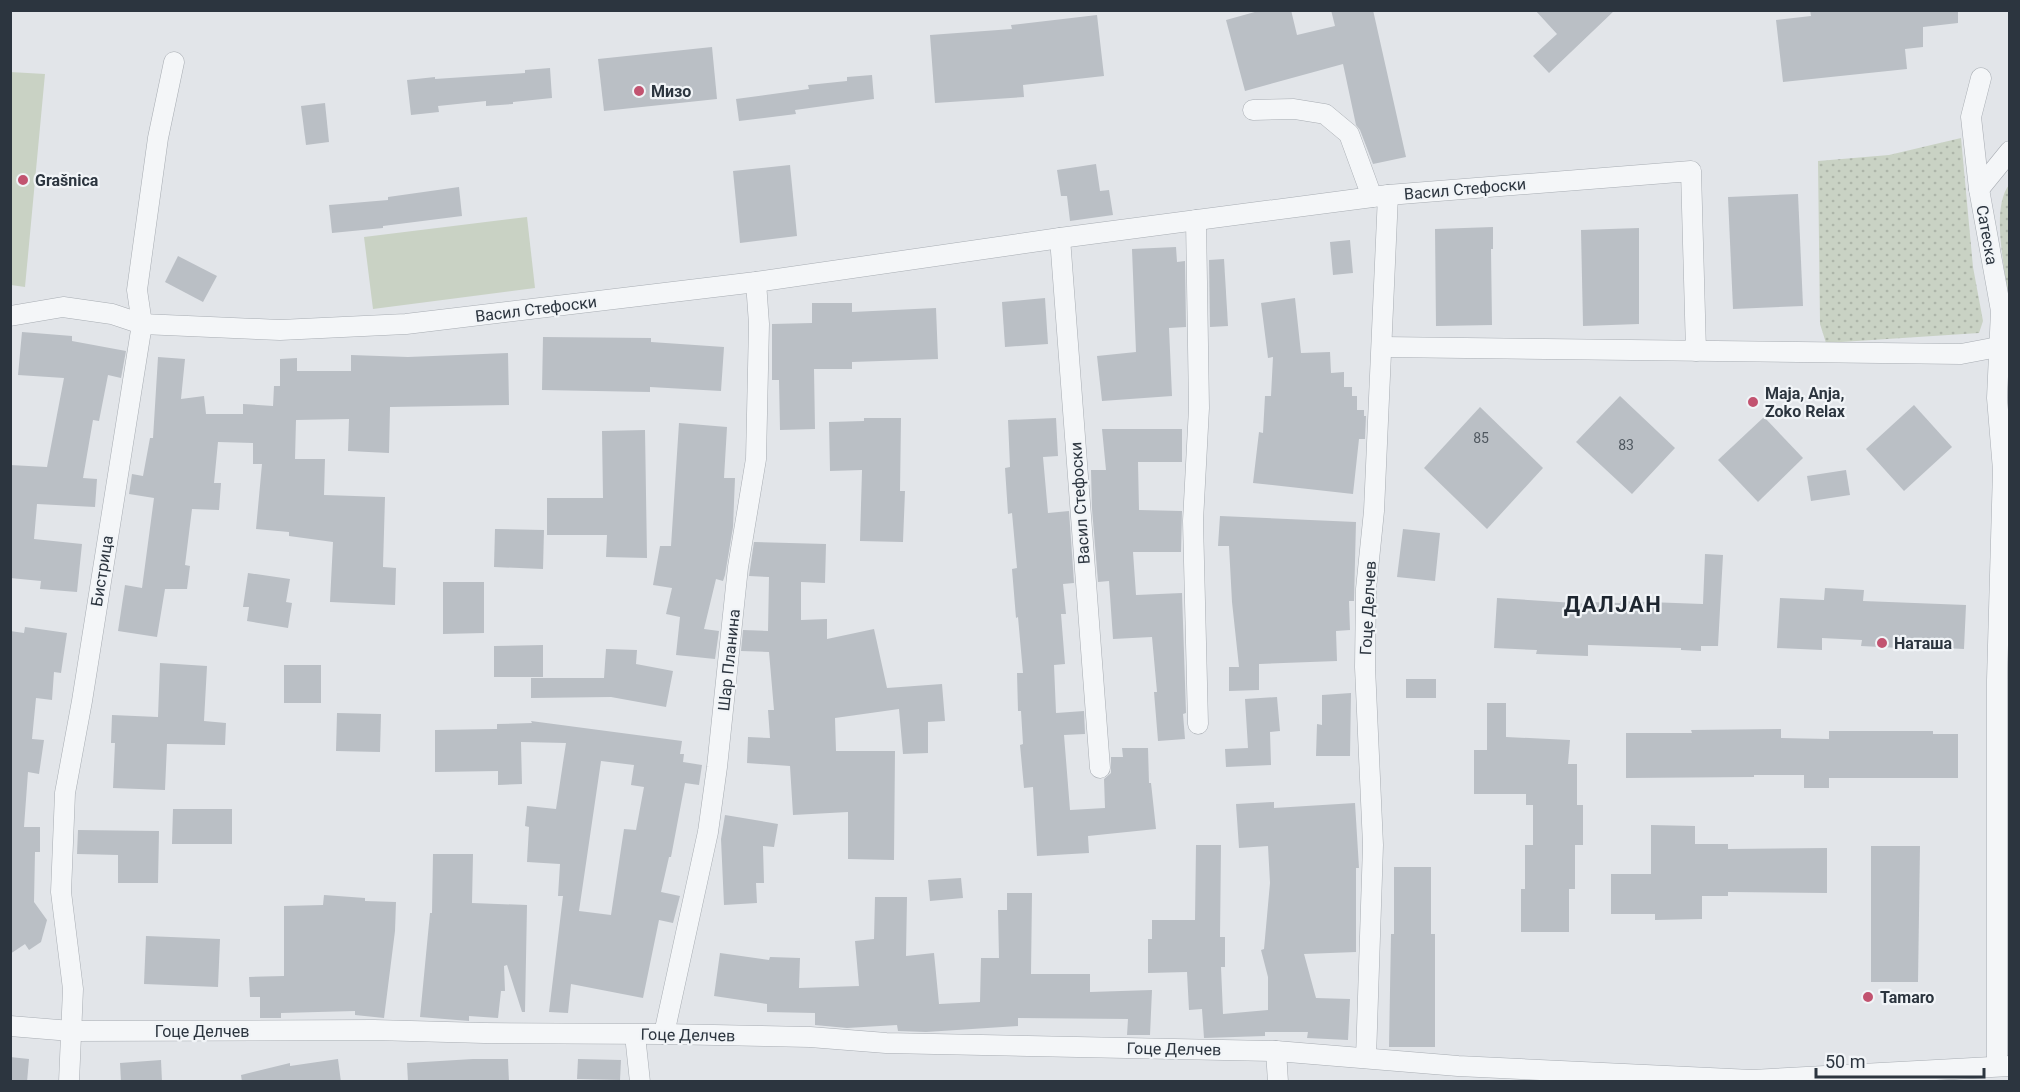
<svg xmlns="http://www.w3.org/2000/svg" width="2020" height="1092" font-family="Roboto,sans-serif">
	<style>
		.grass { fill: url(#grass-dots) }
		.garden { fill: #c9d2c4 }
		.building { fill: #babfc5; fill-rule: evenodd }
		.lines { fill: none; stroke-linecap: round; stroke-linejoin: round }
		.minor-casing { stroke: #a8adb3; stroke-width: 21 }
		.minor { stroke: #f4f6f8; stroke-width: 20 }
		.poi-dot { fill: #c25370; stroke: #f1f4f7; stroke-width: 2 }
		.labels { text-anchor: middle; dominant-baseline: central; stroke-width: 4.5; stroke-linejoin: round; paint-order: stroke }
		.number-label { font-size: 14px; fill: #505860 }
		.poi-label { font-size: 16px; font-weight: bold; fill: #2c353f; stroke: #f1f4f7; text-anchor: start }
		.street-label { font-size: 16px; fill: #2c353f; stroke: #f1f4f7 }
		.district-label { font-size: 22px; font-weight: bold; letter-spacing: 1.5px; fill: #1e2630; stroke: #f1f4f7 }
	</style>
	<defs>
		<pattern id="grass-dots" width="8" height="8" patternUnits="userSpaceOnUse" patternTransform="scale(1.5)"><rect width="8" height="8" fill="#c9d2c4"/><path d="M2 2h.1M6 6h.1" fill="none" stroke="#adb5a9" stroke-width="1.8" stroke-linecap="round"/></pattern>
	</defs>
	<rect width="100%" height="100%" fill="#e2e5e9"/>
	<!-- grass -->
	<g class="grass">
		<polygon points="1961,138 1973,267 1983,321 1979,333 1826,343 1820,324 1818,161 1889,155"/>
		<path d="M2009 185V303C2006 272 1990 210 2009 185Z"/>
	</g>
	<!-- garden -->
	<g class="garden">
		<polygon points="10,72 45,74 25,287 11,285"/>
		<polygon points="527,217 535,288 373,309 364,237"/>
	</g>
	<!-- building -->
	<g class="building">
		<polygon points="1262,10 1291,10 1297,35 1335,26 1331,10 1373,10 1406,157 1373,164 1360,130 1356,125 1343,64 1245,91 1226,20"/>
		<polygon points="1535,10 1615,10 1549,73 1533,56 1557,34"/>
		<polygon points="1810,10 1958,10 1958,23 1923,27 1923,47 1905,49 1907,69 1783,82 1776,20 1811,16"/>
		<polygon points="1097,15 1104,76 1023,85 1024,97 935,103 930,35 1012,29 1011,25"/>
		<polygon points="712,47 717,99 604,111 598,59"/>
		<polygon points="550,68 552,98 513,102 513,104 486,106 486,101 438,106 439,112 411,115 407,80 435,77 435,79 525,73 525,70"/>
		<polygon points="872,75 874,99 795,110 796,114 739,121 736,99 809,89 808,85 847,81 847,77"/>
		<polygon points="325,103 329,142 306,145 301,106"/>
		<polygon points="1096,164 1100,191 1109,190 1113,215 1070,221 1067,196 1061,196 1057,170"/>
		<polygon points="790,165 797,236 740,243 733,171"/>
		<polygon points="459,187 462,216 383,226 383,228 332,233 329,205 388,200 388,197"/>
		<polygon points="1798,194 1803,306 1733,309 1728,197"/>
		<polygon points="1493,227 1493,249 1491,249 1492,325 1436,326 1435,229"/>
		<polygon points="1639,228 1639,324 1583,326 1581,230"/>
		<polygon points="1350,240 1353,273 1333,275 1330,242"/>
		<polygon points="1176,247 1177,262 1185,261 1186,327 1169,328 1172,396 1102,401 1097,356 1136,352 1132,249"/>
		<polygon points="178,256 217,276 203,302 165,282"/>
		<polygon points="1224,259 1228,326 1210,327 1209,260"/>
		<polygon points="1045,298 1048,344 1005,347 1002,302"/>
		<polygon points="1295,298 1301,353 1330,352 1331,373 1344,372 1344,387 1352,387 1352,396 1357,396 1357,410 1364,410 1364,416 1366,416 1365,439 1359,439 1353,494 1253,483 1259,432 1263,433 1265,396 1271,396 1273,357 1268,358 1261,303"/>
		<polygon points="812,303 852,303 852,312 936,308 938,359 852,362 852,369 814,369 815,429 780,430 779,380 772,380 772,324 812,323"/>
		<polygon points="22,332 72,336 72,341 126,351 121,378 108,375 99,421 93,420 83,478 97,479 95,507 37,504 34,539 82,544 77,592 40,589 41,581 10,578 10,465 47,467 64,378 18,375"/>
		<polygon points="543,337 651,338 651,342 724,347 721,391 650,387 650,392 542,390"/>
		<polygon points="508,353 509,405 390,407 389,453 348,451 349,419 296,420 295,459 325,459 324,495 385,497 383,567 396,568 395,605 330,602 333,542 289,536 289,532 256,529 262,464 253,464 253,443 218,442 214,483 221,483 219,510 192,509 185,565 190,566 187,589 165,589 157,637 118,631 125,585 142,588 154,498 129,494 132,474 143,476 150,438 153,438 158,357 185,359 181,399 204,396 206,414 243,414 243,404 273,406 274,386 280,386 280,359 297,358 297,371 351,371 351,355 408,357"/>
		<polygon points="1620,396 1675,448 1632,494 1576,442"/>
		<polygon points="1914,405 1952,447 1904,491 1866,449"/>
		<polygon points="1480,407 1543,468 1487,529 1424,468"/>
		<polygon points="1764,417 1803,458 1758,502 1718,460"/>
		<polygon points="864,418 901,418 900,491 905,491 903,542 860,541 862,470 830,471 829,422 864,421"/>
		<polygon points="1056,418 1058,456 1043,457 1048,513 1069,511 1074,583 1063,584 1066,614 1061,614 1065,664 1054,665 1056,713 1084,711 1085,734 1064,735 1070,810 1105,808 1104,779 1111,773 1111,757 1123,757 1122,748 1148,748 1149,783 1151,783 1156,829 1088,836 1089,853 1037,856 1033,787 1024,788 1020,745 1023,744 1021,711 1018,711 1017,673 1023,673 1018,617 1016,618 1012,569 1017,568 1012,513 1008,514 1005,468 1010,467 1008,420"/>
		<polygon points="679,423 727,427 724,478 735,478 733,527 725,575 723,581 716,579 704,629 719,631 715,659 676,655 680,617 666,614 672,588 653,585 660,546 671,546"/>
		<polygon points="1102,429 1182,429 1182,462 1138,462 1139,510 1182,511 1181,552 1133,552 1136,595 1182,593 1186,713 1183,714 1185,739 1158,741 1154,692 1157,692 1152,637 1113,639 1109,581 1098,582 1092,509 1091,470 1106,470"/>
		<polygon points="645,430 647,558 606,557 607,535 547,535 547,498 603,498 602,431"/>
		<polygon points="1846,470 1850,495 1811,501 1807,476"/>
		<polygon points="1220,516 1356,522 1354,601 1349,601 1350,630 1336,631 1337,661 1259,664 1259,690 1229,691 1229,667 1239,667 1232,602 1229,546 1218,546"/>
		<polygon points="495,529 544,530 543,569 494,567"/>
		<polygon points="1403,529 1440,533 1435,581 1397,577"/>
		<polygon points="754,542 826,544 825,583 801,582 801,620 827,619 827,639 874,629 887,688 942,684 945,721 928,722 928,753 903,754 899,709 835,718 836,751 895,751 894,860 848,859 848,812 793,815 790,766 747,763 748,737 770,738 768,710 774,710 769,652 741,651 743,630 768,631 769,577 749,576"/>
		<polygon points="1705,554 1723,555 1718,646 1701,646 1701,651 1681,650 1681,648 1588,645 1588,656 1536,654 1537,650 1494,648 1497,598 1590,604 1590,602 1620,603 1620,601 1703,604"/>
		<polygon points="248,573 290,579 286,602 292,603 288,628 247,621 249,607 243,607"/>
		<polygon points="443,582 484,582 484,633 443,634"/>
		<polygon points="1825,588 1864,590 1863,601 1966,605 1964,649 1922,647 1922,650 1900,650 1900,648 1861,646 1862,640 1822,638 1822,650 1777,648 1780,598 1824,600"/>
		<polygon points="25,627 67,633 61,673 54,672 52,700 36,698 32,739 44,740 39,774 28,772 24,827 40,827 40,852 35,852 34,902 47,920 41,942 29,950 25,944 10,954 10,631 24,633"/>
		<polygon points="543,645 543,677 494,677 494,646"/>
		<polygon points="606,649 637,650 636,664 673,671 666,707 611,697 531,698 531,678 604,678"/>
		<polygon points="160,663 207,666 204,721 226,723 225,745 167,744 165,790 113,788 115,743 111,743 112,715 158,717"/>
		<rect x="284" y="665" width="37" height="38"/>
		<rect x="1406" y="679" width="30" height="19"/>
		<polygon points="1351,693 1350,756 1316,756 1317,724 1322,725 1322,695"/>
		<polygon points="1277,697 1280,731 1270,732 1271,765 1226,767 1225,749 1248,748 1245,699"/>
		<polygon points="1487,703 1506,703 1506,737 1570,740 1568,764 1577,764 1577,805 1583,805 1583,845 1575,845 1575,889 1569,889 1569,932 1521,932 1521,889 1525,889 1525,845 1533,845 1533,805 1526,805 1526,794 1474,794 1474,750 1487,750"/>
		<polygon points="337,713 381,714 380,752 336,751"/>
		<path d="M531 721 682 741 680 754H684L683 762 702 765 699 785 685 783 671 857H669L661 892 680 896 673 923 659 920 643 998 571 984 568 1013 549 1012 563 896H558L560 864 527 862 529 827 525 826 527 806 556 809 566 743 521 742 522 784 498 785V771L435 772V730L497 729V724L532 723ZM601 761 634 765 631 785 644 787 636 830 624 829 611 915 579 911Z"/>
		<polygon points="1781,729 1781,738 1829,739 1829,731 1933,731 1933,734 1958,734 1958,778 1829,778 1829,788 1804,788 1804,775 1754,775 1754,777 1626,778 1626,733 1692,733 1691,730"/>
		<polygon points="1274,802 1274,808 1355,803 1359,868 1356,868 1356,952 1304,954 1316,998 1350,999 1348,1040 1307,1038 1308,1032 1265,1032 1265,1036 1204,1038 1202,1009 1189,1010 1187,972 1148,973 1148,939 1152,939 1152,920 1195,920 1196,845 1221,845 1220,937 1225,937 1225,967 1221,967 1223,1014 1268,1010 1268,977 1261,950 1264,949 1270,883 1268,846 1239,848 1236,804"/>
		<polygon points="173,809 232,809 232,844 172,844"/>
		<polygon points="725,815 778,824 774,847 763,846 764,883 756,883 757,903 724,905 721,839"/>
		<polygon points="1651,825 1695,826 1695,844 1728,844 1728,849 1827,848 1827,893 1728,892 1728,896 1702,896 1702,919 1655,920 1655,914 1611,914 1611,874 1651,874"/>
		<polygon points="78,830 159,831 158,883 118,883 118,855 77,854"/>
		<polygon points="1871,846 1920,846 1918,982 1871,982"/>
		<polygon points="433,854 473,854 472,903 527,905 525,1012 522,1012 507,965 504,966 505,991 501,991 498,1018 469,1016 469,1021 420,1017 430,913 432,913"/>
		<polygon points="1394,867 1431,867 1431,934 1435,934 1435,1047 1389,1047 1391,934 1394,934"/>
		<polygon points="961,878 963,898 930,901 928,880"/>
		<polygon points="1007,893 1032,893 1031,974 1090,974 1090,992 1152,990 1150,1035 1127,1035 1128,1019 1018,1018 1018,1026 926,1032 898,1031 897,1025 847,1028 815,1025 815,1013 767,1012 767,1004 714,996 720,953 769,960 770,957 800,958 799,988 859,986 855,941 874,939 875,897 907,897 906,956 934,953 939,1004 980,1002 981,958 999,958 998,910 1007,910"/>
		<polygon points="324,895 365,898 365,901 396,902 395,931 384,1018 355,1015 355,1011 281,1013 281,1018 260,1018 260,997 250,997 249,977 284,976 284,906 323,905"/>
		<polygon points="146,936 220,939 218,987 144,984"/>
		<polygon points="10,1057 29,1059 27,1082 10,1082"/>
		<polygon points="338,1059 341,1082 242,1082 241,1075 290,1063 290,1066"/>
		<polygon points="473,1059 508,1059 509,1082 408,1082 407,1063"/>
		<polygon points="578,1059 621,1060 620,1080 577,1079"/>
		<polygon points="161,1060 162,1082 121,1082 120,1063"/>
	</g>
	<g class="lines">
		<!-- minor casing -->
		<g class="minor-casing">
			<g id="minor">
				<polyline points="1981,78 1971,117 1979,189 2001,311 1997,398 2003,470 1997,680 1997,1066"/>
				<polyline points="1253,110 1294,109 1325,114 1349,134 1372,197"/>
				<polyline points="1979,189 2010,151"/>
				<polyline points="1196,220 1199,408 1193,521 1198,724"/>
				<polyline points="1060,238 1100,768"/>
				<polyline points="10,316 63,307 112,314 142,324 280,330 406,324 756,282 1060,238 1388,195 1691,171 1696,351"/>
				<polyline points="1383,347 1961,354 1998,347 2009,343"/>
				<polyline points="10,1026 71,1031 374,1030 484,1033 664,1034 810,1037 886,1043 1276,1051 1458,1066 1752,1080 2010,1066"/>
				<polyline points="664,1034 708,832 717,767 738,567 756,459 759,324 756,282"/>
				<polyline points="635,1035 640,1082"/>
				<polyline points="1276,1051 1278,1082"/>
				<polyline points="1366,1058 1373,845 1365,667 1366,589 1374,511 1388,195"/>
				<polyline points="69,1082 73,989 61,892 65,793 82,701 142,324 137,290 158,138 174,62"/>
			</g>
		</g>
		<!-- minor -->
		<use href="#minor" class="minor"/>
	</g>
	<!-- markers -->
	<g class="poi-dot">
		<circle cx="639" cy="91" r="6"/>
		<circle cx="23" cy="180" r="6"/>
		<circle cx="1753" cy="402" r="6"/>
		<circle cx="1882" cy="643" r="6"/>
		<circle cx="1868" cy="997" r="6"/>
	</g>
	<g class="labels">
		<!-- number labels -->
		<g class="number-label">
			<text x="1481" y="438">85</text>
			<text x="1626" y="445">83</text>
		</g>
		<!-- poi labels -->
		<g class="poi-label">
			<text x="651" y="91">Мизо</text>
			<text x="35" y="180">Grašnica</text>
			<text x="1765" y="393">Maja, Anja,<tspan x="1765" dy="18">Zoko Relax</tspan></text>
			<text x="1894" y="643">Наташа</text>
			<text x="1880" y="997">Tamaro</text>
		</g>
		<!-- street labels -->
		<g class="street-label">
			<text transform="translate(1465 189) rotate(-5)">Васил Стефоски</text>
			<text transform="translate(1987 235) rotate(80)">Сатеска</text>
			<text transform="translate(536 309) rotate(-7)">Васил Стефоски</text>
			<text transform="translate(1080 503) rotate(-94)">Васил Стефоски</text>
			<text transform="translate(102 571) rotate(-81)">Бистрица</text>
			<text transform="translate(1368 608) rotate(-87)">Гоце Делчев</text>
			<text transform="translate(729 660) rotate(-84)">Шар Планина</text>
			<text x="202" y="1031">Гоце Делчев</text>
			<text transform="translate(688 1035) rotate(1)">Гоце Делчев</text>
			<text transform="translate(1174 1049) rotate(1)">Гоце Делчев</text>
		</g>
		<!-- district labels -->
		<g class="district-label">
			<text x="1613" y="604">ДАЛЈАН</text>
		</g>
	</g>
	<!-- border -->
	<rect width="2020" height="1092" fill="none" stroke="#2c353f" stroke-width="24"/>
	<!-- scale -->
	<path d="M1816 1068v9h168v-9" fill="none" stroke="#2c353f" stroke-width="3"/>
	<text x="1825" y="1068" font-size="18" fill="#2c353f" stroke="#f1f4f7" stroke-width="4.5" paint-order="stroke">50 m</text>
</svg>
